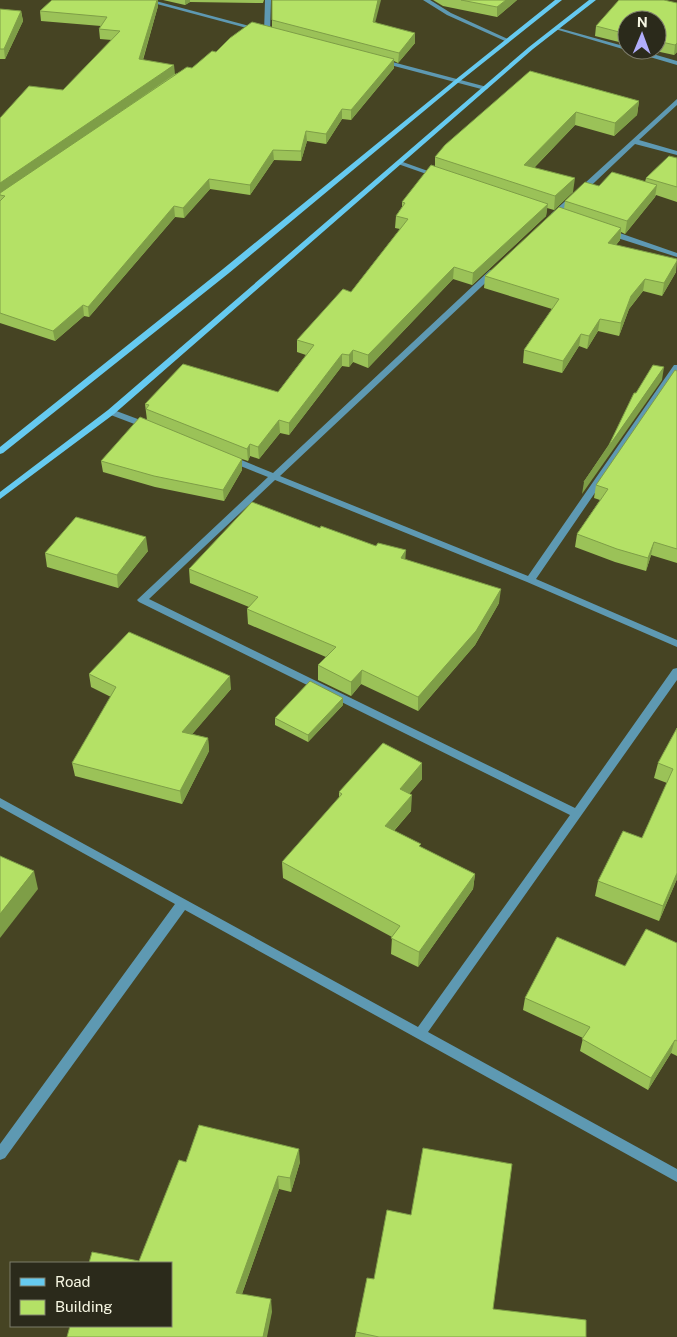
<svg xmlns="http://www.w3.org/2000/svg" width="677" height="1337" font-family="'Public Sans',sans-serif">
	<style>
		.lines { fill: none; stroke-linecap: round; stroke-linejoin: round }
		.street { fill: #5e99b2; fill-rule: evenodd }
		.secondary { fill: #66caf0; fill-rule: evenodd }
		.wall { fill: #9bc258 }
		.shaded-wall { fill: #7e9e47 }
		.building { fill: #b4e166; stroke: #7e9e47 }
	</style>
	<rect width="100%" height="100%" fill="#464423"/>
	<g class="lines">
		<!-- street -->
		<g class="street">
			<polygon points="142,0 152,0 261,29 258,31"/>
			<polygon points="265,0 271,0 270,32 267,34 264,32"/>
			<polygon points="423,0 430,0 451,13 510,40 505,41 447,15"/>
			<polygon points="555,27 627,47 627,50 639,50 677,61 677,65 555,29"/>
			<polygon points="381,59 487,87 488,88 485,90 379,62 378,61"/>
			<polygon points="677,99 677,105 639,140 677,151 677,155 635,144 557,218 551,218 551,214"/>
			<polygon points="400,161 439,175 441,176 435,177 398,164 398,162"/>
			<polygon points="605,230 611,230 677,253 677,257 605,234"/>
			<polygon points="490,270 493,270 497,272 280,476 528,576 674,365 677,365 677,373 536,579 677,640 677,647 527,582 275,480 149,599 575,808 673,669 677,668 677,680 428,1032 677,1169 677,1182 185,910 5,1158 0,1160 0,1144 175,904 0,807 0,798 418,1027 570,815 139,602 137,600 268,477 228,461 227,459 228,457 234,457 273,473"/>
			<polygon points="111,409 151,424 152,426 148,429 145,428 108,414 107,412"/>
		</g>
		<!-- secondary -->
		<g class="secondary">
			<polygon points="555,0 562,0 459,82 229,273 3,453 0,454 0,447 223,269 455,80"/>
			<polygon points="589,0 596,0 533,49 114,414 0,499 0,492 108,410 529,47"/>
		</g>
	</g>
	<!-- wall -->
	<g class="wall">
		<polygon points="52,0 158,0 158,6 143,60 175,74 192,68 216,52 272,28 272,20 375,22 415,43 398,63 394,61 394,68 351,120 342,119 326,144 307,141 301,161 274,160 250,195 210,189 184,218 175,217 89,317 84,316 55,341 0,323 0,118 63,90 112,40 100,39 99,29 101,26 41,21 40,11"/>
		<polygon points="163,0 264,0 263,3 190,2 185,5"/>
		<polygon points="433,0 517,0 497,17 443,6"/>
		<polygon points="677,3 677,52 674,55 651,50 657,50 657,20 627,20 627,44 595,36 596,26"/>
		<polygon points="0,9 21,11 23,21 5,59 0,59"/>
		<polygon points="530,71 639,101 637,115 614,136 575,125 534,168 573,192 554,210 547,208 546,216 472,285 453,279 368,368 353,362 349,367 342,366 289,435 280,433 259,459 250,456 248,461 242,459 242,470 224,501 155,487 103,472 101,461 147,420 145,404 278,392 306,355 297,352 297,340 351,292 400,229 395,228 396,216 402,207 402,202 435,167 435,157"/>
		<polygon points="677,158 677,202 656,195 655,197 625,234 621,232 620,240 616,245 676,272 662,296 643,291 629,309 619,336 598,331 587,349 579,346 562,373 523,363 524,350 552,309 484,288 485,276 564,209 565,201 599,186 645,182 646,178"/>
		<polygon points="677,371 677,563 651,555 646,571 615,562 575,547 577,534 600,500 594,498 596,485"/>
		<polygon points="148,551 118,588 47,567 45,553"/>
		<polygon points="405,560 499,603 475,645 418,711 361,684 351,696 318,680 318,665 326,657 248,624 247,609 249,607 190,583 189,569"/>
		<polygon points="89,674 231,689 192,734 208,738 209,751 182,804 75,776 72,763 111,697 91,687"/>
		<polygon points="343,705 308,742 275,725 275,718"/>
		<polygon points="677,728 677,879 659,921 595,896 598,881 642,838 667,783 654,778 658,763"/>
		<polygon points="422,763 422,779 409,794 411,811 394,831 420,847 475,874 473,889 418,967 391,954 392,937 283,878 282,862 339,798 339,792"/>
		<polygon points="677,943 677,1056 671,1053 648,1090 580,1051 583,1038 523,1010 525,998 625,966"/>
		<polygon points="186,1162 300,1162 291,1192 279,1189 242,1294 272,1312 139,1261"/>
		<polygon points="493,1309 586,1337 355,1337 356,1332"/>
	</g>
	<!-- shaded-wall -->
	<g class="shaded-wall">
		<polygon points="157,0 158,0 158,6 140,69 139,59"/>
		<polygon points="185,0 190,0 190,2 185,5"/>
		<polygon points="378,0 381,0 373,31 373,22"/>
		<polygon points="506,0 517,0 497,17 497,7"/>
		<polygon points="21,11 23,21 5,59 4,49"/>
		<polygon points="415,33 415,43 398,63 399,53"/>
		<polygon points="677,43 677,52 674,55 675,45"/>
		<polygon points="394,59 394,68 351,120 351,110"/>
		<polygon points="174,65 175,74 0,195 0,183"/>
		<polygon points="639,101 637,115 614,136 615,123"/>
		<polygon points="342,109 342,119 326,144 326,134"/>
		<polygon points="576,112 575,125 523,179 524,165"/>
		<polygon points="306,131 307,141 301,161 301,151"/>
		<polygon points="273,150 274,160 250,195 250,185"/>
		<polygon points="575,178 573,192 554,210 555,196"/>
		<polygon points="209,179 210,189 184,218 183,208"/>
		<polygon points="657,185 655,197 625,234 627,221"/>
		<polygon points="548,204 546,216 472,285 473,273"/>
		<polygon points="174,206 175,217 89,317 88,307"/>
		<polygon points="621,228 620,240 607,255 608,243"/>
		<polygon points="677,261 676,272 662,296 664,283"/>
		<polygon points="454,267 453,279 368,368 368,355"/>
		<polygon points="645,279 643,291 629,309 619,336 621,323 631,296"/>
		<polygon points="83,305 84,316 55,341 53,331"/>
		<polygon points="600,319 598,331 587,349 589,336"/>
		<polygon points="581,334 579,346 562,373 563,361"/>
		<polygon points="353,350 353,362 349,367 349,355"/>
		<polygon points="342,354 342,366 289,435 289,423"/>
		<polygon points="664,367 662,380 582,494 584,482"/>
		<polygon points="279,420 280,433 259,459 258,447"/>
		<polygon points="250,444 250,456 248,461 247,449"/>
		<polygon points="242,459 242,470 224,501 223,490"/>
		<polygon points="146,537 148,551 118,588 117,575"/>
		<polygon points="654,542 651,555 646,571 648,558"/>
		<polygon points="406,550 405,564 401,558"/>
		<polygon points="501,589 499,603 475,645 418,711 418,697"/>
		<polygon points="362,670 361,684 351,696 351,682"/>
		<polygon points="230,676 231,689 183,745 182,732"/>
		<polygon points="343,698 343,705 308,742 308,735"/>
		<polygon points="208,738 209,751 182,804 180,791"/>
		<polygon points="422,763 422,779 400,805 400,789"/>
		<polygon points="412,795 411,811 384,842 385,826"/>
		<polygon points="34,871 38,889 0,938 0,914"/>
		<polygon points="677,873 677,879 659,921 663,906"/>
		<polygon points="475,874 473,889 418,967 419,952"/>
		<polygon points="675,1040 671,1053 648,1090 651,1078"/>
		<polygon points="299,1149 300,1162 291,1192 290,1178"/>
		<polygon points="278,1176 279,1189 238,1305 236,1293"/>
		<polygon points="271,1299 272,1312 267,1337 263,1337"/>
	</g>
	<!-- building -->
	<g class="building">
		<polygon points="52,0 157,0 139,59 174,65 0,183 0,118 29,86 63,90 120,31 99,29 107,17 40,11"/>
		<polygon points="272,0 378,0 373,22 415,33 399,53 272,20"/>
		<polygon points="461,0 506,0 497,7"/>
		<polygon points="619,0 664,0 677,3 677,43 675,45 657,41 657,20 627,20 627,34 596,26"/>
		<polygon points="0,9 21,11 4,49 0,49"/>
		<polygon points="252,22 394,59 351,110 342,109 326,134 306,131 301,151 273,150 250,185 209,179 183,208 174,206 88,307 83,305 53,331 0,313 0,201 5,196 0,195 0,193 187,67 192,68 212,51 216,52 230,38"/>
		<polygon points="530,71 639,101 615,123 576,112 524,165 575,178 555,196 435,157 445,145"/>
		<polygon points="669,156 677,158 677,187 646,178"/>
		<polygon points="431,165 548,204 473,273 454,267 368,355 353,350 349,355 342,354 289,423 279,420 258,447 250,444 247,449 146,409 149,405 145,404 183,364 278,392 314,345 297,340 343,289 351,292 408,219 396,216 405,203 402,202"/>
		<polygon points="612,172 657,185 627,221 565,201 585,182 599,186"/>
		<polygon points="559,207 621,228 608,243 677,259 677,261 664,283 645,279 631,296 621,323 600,319 589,336 581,334 563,361 524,350 559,299 485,276"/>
		<polygon points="653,365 664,367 584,482 609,445 634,393 636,393"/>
		<polygon points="675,370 677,371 677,549 654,542 648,558 617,549 577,534 608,489 596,485"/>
		<polygon points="140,417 242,459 223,490 154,476 101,461"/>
		<polygon points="252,502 320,528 321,526 376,546 378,543 406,550 401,558 501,589 476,631 418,697 362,670 351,682 318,665 336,647 247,609 258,597 189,569"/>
		<polygon points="76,517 146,537 117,575 45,553"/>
		<polygon points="129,632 230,676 182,732 208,738 180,791 72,763 116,687 89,674"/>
		<polygon points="310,681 343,698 308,735 275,718"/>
		<polygon points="677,728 677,873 663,906 598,881 623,831 642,838 673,769 658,763"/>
		<polygon points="383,743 422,763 400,789 412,795 385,826 421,844 419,846 475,874 419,952 391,938 400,926 282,862 342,794 339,792"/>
		<polygon points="0,856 34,871 0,914"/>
		<polygon points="646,929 677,943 677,1041 675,1040 651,1078 582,1039 590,1027 525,998 557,937 625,966"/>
		<polygon points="199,1125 299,1149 290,1178 278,1176 236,1293 271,1299 263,1337 67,1337 70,1326 171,1326 171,1263 89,1263 92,1252 139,1261 179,1160 186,1162"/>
		<polygon points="423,1148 512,1164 493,1309 586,1320 586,1337 379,1337 356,1332 367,1278 374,1279 387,1210 411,1215"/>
	</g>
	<!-- legend -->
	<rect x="10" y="1262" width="162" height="65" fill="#2b2a1b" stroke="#7d7c6b"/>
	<rect x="20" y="1278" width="25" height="8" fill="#66caf0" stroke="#7d7c6b"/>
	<text x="55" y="1287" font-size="15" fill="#f7f7e3">Road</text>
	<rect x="20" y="1300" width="25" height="15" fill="#b4e166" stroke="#7d7c6b"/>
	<text x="55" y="1312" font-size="15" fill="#f7f7e3">Building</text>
	<!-- north arrow -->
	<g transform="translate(642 35) rotate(1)"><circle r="24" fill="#2b2a1b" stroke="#7d7c6b"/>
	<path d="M0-4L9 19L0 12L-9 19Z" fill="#b1adfa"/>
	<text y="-8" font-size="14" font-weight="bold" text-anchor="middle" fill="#f7f7e3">N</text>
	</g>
</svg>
